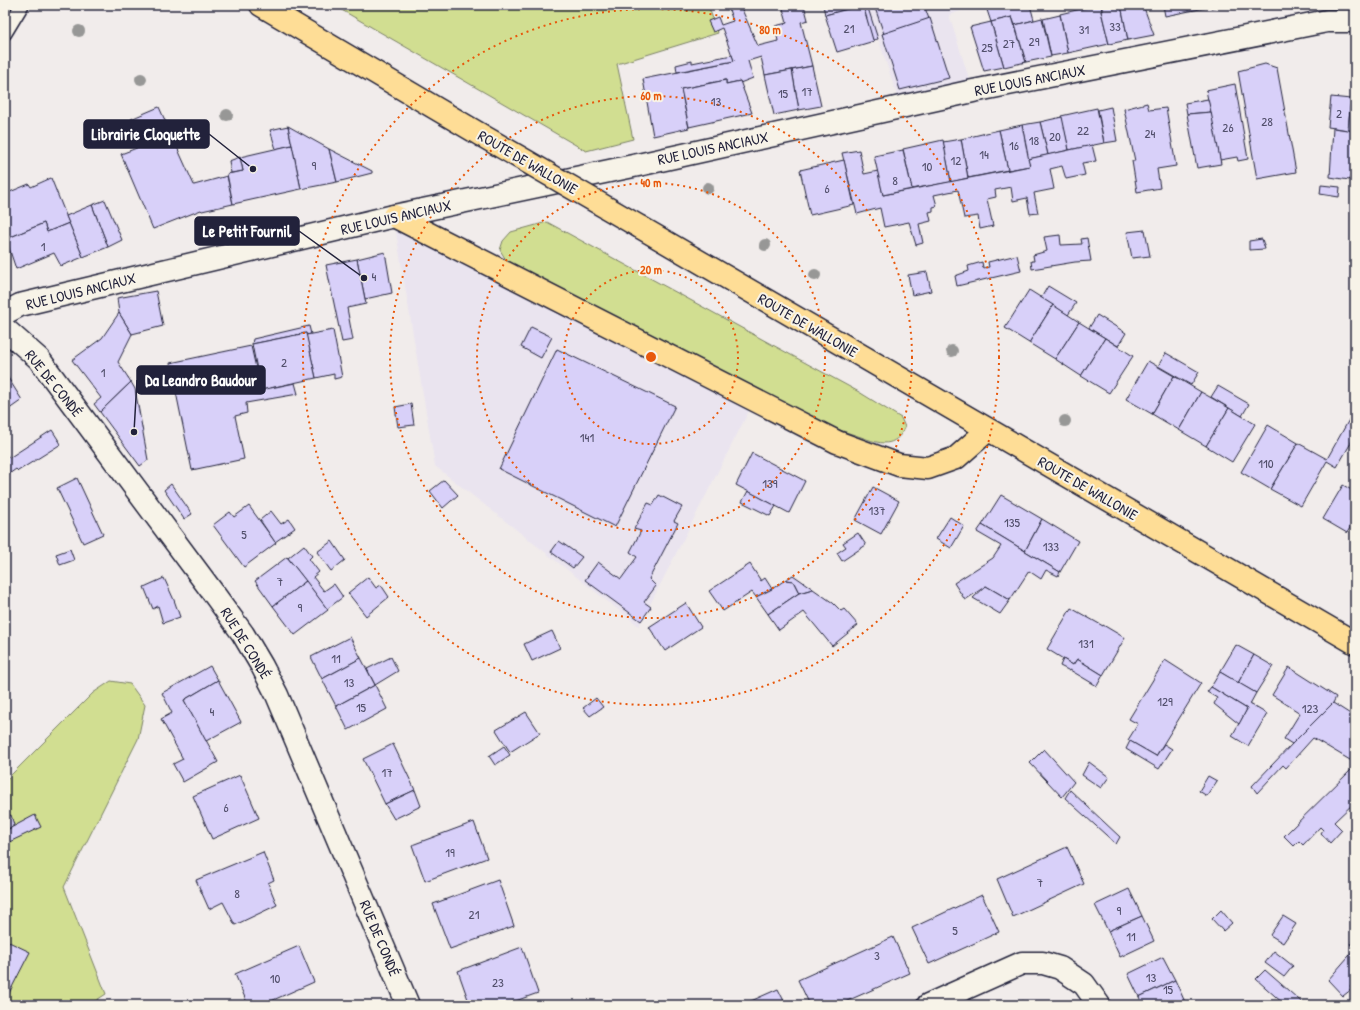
<svg xmlns="http://www.w3.org/2000/svg" width="1360" height="1010" font-family="'Patrick Hand',sans-serif">
	<style>
		.built { fill: #eae4ef }
		.green { fill: #d1de91; stroke: #7a8066 }
		.building { fill: #d8d0f9; stroke: #22223b }
		.lines { fill: none; stroke-linecap: round; stroke-linejoin: round }
		.service-casing { stroke: #22223b; stroke-width: 16 }
		.minor-casing { stroke: #22223b; stroke-width: 25 }
		.tertiary-casing { stroke: #22223b; stroke-width: 25 }
		.primary-casing { stroke: #22223b; stroke-width: 25 }
		.service { stroke: #f7f3e8; stroke-width: 13 }
		.minor { stroke: #f7f3e8; stroke-width: 22 }
		.tertiary { stroke: #f7f3e8; stroke-width: 22 }
		.primary { stroke: #fedd96; stroke-width: 22 }
		.primary-bridge-casing { stroke: #22223b; stroke-width: 25; stroke-linecap: butt }
		.primary-bridge { stroke: #fedd96; stroke-width: 22 }
		.tree { fill: #979796 }
		.ring { fill: none; stroke: #e8590c; stroke-width: 2; stroke-dasharray: 2 4 }
		.labels { text-anchor: middle; dominant-baseline: central; stroke-width: 4; stroke-linejoin: round; paint-order: stroke }
		.number-label { font-size: 13px; fill: #504e6a }
		.street-label { font-size: 15px; fill: #22223b; stroke: #f7f3e8 }
		.centre { fill: #e8590c; stroke: #f7f3e8; stroke-width: 2 }
		.ring-label { font-size: 12px; text-anchor: middle; font-weight: bold; fill: #e8590c; stroke: #f7f3e8; stroke-width: 4; stroke-linejoin: round; paint-order: stroke }
		.leader { fill: none; stroke: #22223b; stroke-width: 1.5 }
		.callout-dot { fill: #22223b; stroke: #f7f3e8; stroke-width: 1.5 }
		.callout { fill: #22223b; stroke: #22223b; stroke-width: 1.5 }
		.callout-label { font-size: 16px; text-anchor: middle; font-weight: bold; fill: #fff }
	</style>
	<rect width="100%" height="100%" fill="#f1eceb"/>
	<filter id="ink" filterUnits="userSpaceOnUse"><feTurbulence type="fractalNoise" baseFrequency=".025" numOctaves="2"/><feDisplacementMap in="SourceGraphic" scale="8" xChannelSelector="R" yChannelSelector="G"/><feConvolveMatrix kernelMatrix="1 2 1 2 8 2 1 2 1" color-interpolation-filters="sRGB"/></filter>
	<g filter="url(#ink)">
		<!-- built -->
		<g class="built">
			<polygon points="867,5 978,5 949,15 973,91 897,108 896,92"/>
			<polygon points="395,226 751,407 639,626 435,466"/>
		</g>
		<!-- green -->
		<g class="green">
			<polygon points="5,5 19,5 5,29"/>
			<polygon points="333,5 708,5 718,33 617,64 633,139 586,151"/>
			<path d="M547 222 859 392 901 418 905 427C895 449 880 444 861 437 851 434 841 430 831 427L506 260 500 250 503 241 511 232Z"/>
			<polygon points="111,681 130,684 145,705 138,739 64,887 106,994 89,1005 5,1005 5,781 93,693"/>
		</g>
		<!-- building -->
		<g class="building">
			<polygon points="732,5 740,5 758,46 778,41 775,26 787,23 782,5 804,5 808,20 801,22 812,66 765,75 761,57 748,61 753,78 740,83 740,81 726,84 726,80 681,89 689,128 653,136 643,79 734,61 722,28 713,32 708,21 718,17 721,25 733,21 728,7"/>
			<polygon points="823,5 862,5 825,15"/>
			<polygon points="863,5 874,41 837,52 825,15"/>
			<polygon points="863,5 867,5 878,39 873,40"/>
			<polygon points="874,5 924,5 929,19 884,34"/>
			<polygon points="970,5 986,5 971,9"/>
			<polygon points="993,5 1030,5 1034,20 1015,25 1012,17 991,22 986,7"/>
			<polygon points="1098,5 1101,5 1102,11 1101,11 1109,44 1068,53 1060,14"/>
			<polygon points="1112,5 1121,5 1128,40 1109,44 1101,11 1102,11 1102,7"/>
			<polygon points="1121,5 1143,5 1154,35 1128,40"/>
			<polygon points="1163,5 1205,5 1205,8 1165,16"/>
			<polygon points="1210,5 1224,5 1211,8"/>
			<polygon points="1060,15 1068,53 1051,56 1043,19"/>
			<polygon points="1012,17 1026,62 1004,67 991,22"/>
			<polygon points="930,18 949,78 900,90 882,34"/>
			<polygon points="1042,18 1051,57 1026,62 1015,25"/>
			<polygon points="991,22 1004,67 984,71 970,27"/>
			<polygon points="732,55 734,61 677,72 676,65 692,61 692,63"/>
			<polygon points="1265,64 1277,68 1296,172 1257,179 1238,71"/>
			<polygon points="812,66 821,106 799,110 792,70"/>
			<polygon points="792,70 799,110 774,115 765,75"/>
			<polygon points="726,80 726,84 740,81 752,113 689,127 681,89"/>
			<polygon points="1235,84 1248,159 1238,161 1237,157 1220,160 1206,90"/>
			<polygon points="1331,97 1351,99 1348,130 1328,127"/>
			<polygon points="1208,99 1211,112 1187,114 1185,103"/>
			<polygon points="1351,99 1355,99 1355,131 1348,130"/>
			<polygon points="1147,103 1149,110 1166,108 1176,166 1157,169 1160,188 1137,192 1132,161 1135,161 1124,109"/>
			<polygon points="159,107 194,185 227,176 233,204 202,211 201,210 153,229 121,154 142,146 131,119"/>
			<polygon points="1111,107 1117,141 1104,143 1098,110"/>
			<polygon points="1097,108 1104,143 1069,150 1061,116"/>
			<polygon points="1211,112 1221,164 1197,168 1187,114"/>
			<polygon points="1062,117 1069,150 1048,155 1040,122"/>
			<polygon points="1040,122 1048,155 1028,159 1022,125"/>
			<polygon points="1022,125 1030,166 1008,170 999,130"/>
			<polygon points="288,126 292,145 276,149 270,130"/>
			<polygon points="288,126 329,149 337,182 301,189"/>
			<polygon points="1333,128 1355,131 1355,177 1350,177 1349,180 1330,177"/>
			<polygon points="999,130 1008,170 968,178 961,139"/>
			<polygon points="961,139 968,178 951,182 943,142"/>
			<polygon points="943,140 951,182 912,189 903,149"/>
			<polygon points="292,145 301,189 233,204 227,174 243,171 240,157"/>
			<polygon points="1092,145 1096,161 1082,163 1085,175 1066,179 1062,166 1050,169 1054,189 1034,193 1038,213 1030,214 1027,198 1013,201 1011,187 995,190 996,197 987,199 993,226 980,229 978,216 964,218 958,190 934,195 937,206 933,207 933,211 929,212 931,221 919,224 923,243 916,245 909,222 884,227 880,208 857,214 842,153 859,150 864,174 878,171 883,195 1030,166 1028,159"/>
			<polygon points="329,149 372,171 372,173 337,182"/>
			<polygon points="903,150 912,189 883,195 874,156"/>
			<polygon points="240,157 243,171 231,173 229,161"/>
			<polygon points="844,160 854,205 810,215 800,170"/>
			<polygon points="51,178 69,223 47,232 44,223 6,239 5,194 29,184 31,187"/>
			<polygon points="1321,185 1340,187 1339,197 1320,194"/>
			<polygon points="105,200 122,240 108,247 92,205"/>
			<polygon points="92,205 108,247 83,257 66,216"/>
			<polygon points="44,223 47,232 69,223 83,257 61,266 54,253 16,269 6,239"/>
			<polygon points="1145,230 1150,256 1132,258 1127,232"/>
			<polygon points="1060,235 1061,245 1082,244 1081,239 1087,238 1091,261 1075,262 1032,269 1031,261 1034,261 1033,255 1047,251 1044,237"/>
			<polygon points="1262,239 1265,249 1249,250 1249,241"/>
			<polygon points="385,252 392,293 365,299 357,259"/>
			<polygon points="1017,255 1021,271 957,286 955,276 969,271 968,266 982,262 983,268 989,267 988,262"/>
			<polygon points="357,259 366,304 347,308 353,340 342,342 326,265"/>
			<polygon points="927,272 931,291 912,295 908,275"/>
			<polygon points="1048,286 1076,303 1068,315 1041,298"/>
			<polygon points="1029,290 1053,305 1029,343 1005,328"/>
			<polygon points="156,291 163,326 132,334 119,313 117,298"/>
			<polygon points="1053,305 1079,322 1055,359 1029,343"/>
			<polygon points="119,313 132,334 118,362 131,382 100,412 94,404 101,398 72,360 102,338"/>
			<polygon points="1097,315 1126,333 1118,346 1089,328"/>
			<polygon points="1079,322 1105,338 1081,376 1055,359"/>
			<polygon points="309,326 311,334 306,335 306,333 252,344 253,339"/>
			<polygon points="531,327 552,337 541,358 521,347"/>
			<polygon points="333,330 342,377 334,379 334,374 316,378 306,335"/>
			<polygon points="306,333 316,378 261,390 252,344"/>
			<polygon points="1105,338 1133,356 1109,393 1081,376"/>
			<polygon points="251,346 261,390 295,383 298,394 246,403 247,413 235,416 244,459 192,470 170,363"/>
			<polygon points="557,349 675,406 615,527 499,469"/>
			<polygon points="1166,353 1199,372 1191,385 1158,366"/>
			<polygon points="1148,361 1174,376 1152,414 1126,399"/>
			<polygon points="5,373 22,400 5,412"/>
			<polygon points="1174,376 1201,392 1179,430 1152,414"/>
			<polygon points="131,382 135,389 148,460 140,466 100,412"/>
			<polygon points="1218,386 1249,404 1242,416 1211,397"/>
			<polygon points="1201,392 1229,408 1206,446 1179,430"/>
			<polygon points="411,404 414,425 398,427 395,407"/>
			<polygon points="1229,408 1255,424 1232,462 1206,446"/>
			<polygon points="1355,409 1355,436 1337,467 1327,461 1301,506 1270,489 1298,443 1327,459"/>
			<polygon points="1268,425 1298,443 1270,489 1241,472"/>
			<polygon points="52,430 61,444 18,471 16,469 9,474 5,468 5,452 9,458"/>
			<polygon points="752,453 805,481 789,513 736,485"/>
			<polygon points="77,478 103,534 83,543 57,488"/>
			<polygon points="444,480 458,495 443,508 430,491"/>
			<polygon points="171,484 192,514 184,519 164,490"/>
			<polygon points="1343,485 1355,492 1355,519 1347,533 1323,519"/>
			<polygon points="873,487 899,501 881,534 855,520"/>
			<polygon points="748,491 776,506 770,516 742,502"/>
			<polygon points="659,495 682,507 674,521 678,523 649,579 656,586 644,602 651,607 641,621 585,580 598,562 621,579 637,557 630,552 641,531 634,529 648,503 653,505"/>
			<polygon points="1001,495 1042,519 1025,551 982,525"/>
			<polygon points="249,506 276,543 244,567 213,525 230,512 234,517"/>
			<polygon points="271,511 281,524 289,519 295,528 275,542 260,520"/>
			<polygon points="950,517 964,526 951,548 936,539"/>
			<polygon points="1042,519 1078,541 1060,572 1025,551"/>
			<polygon points="982,525 1060,572 1058,576 1046,570 1041,579 1029,571 1010,600 986,586 965,600 954,583 993,558 1001,546 977,532"/>
			<polygon points="858,533 866,545 842,561 837,553 846,547 843,543"/>
			<polygon points="332,541 345,560 331,571 317,552"/>
			<polygon points="559,541 582,557 573,568 551,552"/>
			<polygon points="304,545 312,556 309,559 319,572 313,577 324,591 334,584 343,597 327,609 288,558"/>
			<polygon points="70,549 74,560 60,565 56,554"/>
			<polygon points="287,557 306,581 273,606 255,581"/>
			<polygon points="750,564 761,581 765,578 772,589 756,597 752,592 723,611 709,591"/>
			<polygon points="793,575 813,589 799,593 793,581 785,580"/>
			<polygon points="368,577 376,588 381,585 389,597 366,616 348,593"/>
			<polygon points="164,578 174,600 180,617 163,623 158,606 153,609 144,587"/>
			<polygon points="785,580 793,581 799,593 768,614 756,597 772,589"/>
			<polygon points="306,581 328,610 295,635 273,606"/>
			<polygon points="986,586 1010,600 1000,614 973,598"/>
			<polygon points="813,589 833,603 841,611 844,609 858,625 832,646 804,612 779,630 768,614 799,593"/>
			<polygon points="686,603 701,627 665,651 649,627"/>
			<polygon points="1071,608 1103,626 1103,625 1125,638 1103,675 1077,659 1073,665 1047,649"/>
			<polygon points="552,631 560,648 532,661 524,644"/>
			<polygon points="350,637 361,658 322,679 311,657"/>
			<polygon points="1236,645 1254,655 1238,683 1220,672"/>
			<polygon points="1254,655 1273,666 1256,693 1238,683"/>
			<polygon points="391,657 398,671 375,685 367,669"/>
			<polygon points="361,658 375,685 336,706 322,679"/>
			<polygon points="1063,659 1073,665 1077,659 1103,675 1097,686 1070,670 1070,671 1060,666"/>
			<polygon points="1165,660 1201,683 1156,756 1128,740 1138,724 1129,719"/>
			<polygon points="210,666 218,680 184,700 218,762 183,782 173,764 183,759 161,719 172,713 162,693"/>
			<polygon points="1289,667 1336,697 1333,703 1316,721 1292,744 1284,739 1300,713 1272,695"/>
			<polygon points="1220,672 1256,693 1250,704 1267,714 1248,746 1232,736 1247,709 1211,687"/>
			<polygon points="218,680 241,722 206,741 184,700"/>
			<polygon points="375,685 387,709 348,730 336,706"/>
			<polygon points="1211,687 1247,709 1239,724 1214,704 1217,698 1207,692"/>
			<polygon points="596,698 603,707 590,716 583,708"/>
			<polygon points="1333,703 1355,717 1355,763 1313,738 1286,768 1283,765 1257,793 1252,786 1292,744"/>
			<polygon points="526,712 540,733 510,752 496,730"/>
			<polygon points="1130,741 1156,756 1164,744 1172,749 1159,769 1126,749"/>
			<polygon points="393,744 415,790 385,804 363,759"/>
			<polygon points="504,746 510,755 495,765 489,756"/>
			<polygon points="1044,749 1074,782 1062,797 1030,763"/>
			<polygon points="1089,762 1109,777 1101,788 1082,775"/>
			<polygon points="1355,766 1355,802 1334,822 1342,830 1330,843 1321,833 1323,830 1320,827 1303,845 1299,841 1294,846 1284,836"/>
			<polygon points="240,775 259,818 212,839 193,796"/>
			<polygon points="1208,776 1217,781 1207,796 1199,791"/>
			<polygon points="415,790 421,806 394,819 385,804"/>
			<polygon points="1070,790 1120,837 1116,844 1065,798"/>
			<polygon points="11,815 14,825 5,831 5,817"/>
			<polygon points="35,815 41,827 5,844 5,831"/>
			<polygon points="474,822 487,858 425,881 412,845"/>
			<polygon points="1067,847 1084,884 1013,917 997,879"/>
			<polygon points="263,852 274,880 268,883 277,905 235,925 223,902 209,909 196,880"/>
			<polygon points="498,880 514,926 450,949 433,904"/>
			<polygon points="1129,889 1142,916 1108,931 1095,905"/>
			<polygon points="982,895 999,932 929,964 912,928"/>
			<polygon points="1221,910 1232,923 1223,931 1212,919"/>
			<polygon points="1142,916 1154,941 1120,957 1108,931"/>
			<polygon points="1283,916 1296,924 1283,943 1270,935"/>
			<polygon points="893,937 910,973 838,1005 810,1005 798,980"/>
			<polygon points="1355,939 1355,982 1350,987 1352,989 1343,996 1328,980 1355,949 1350,944"/>
			<polygon points="9,942 30,952 8,995 5,993 5,949"/>
			<polygon points="299,946 314,982 262,1005 248,1005 235,974"/>
			<polygon points="522,947 538,993 504,1005 470,1005 458,971"/>
			<polygon points="1274,951 1293,966 1284,977 1265,963"/>
			<polygon points="1163,957 1175,980 1139,997 1128,974"/>
			<polygon points="1265,970 1305,1005 1285,1005 1256,979"/>
			<polygon points="1175,980 1185,1002 1179,1005 1143,1005 1139,997"/>
			<polygon points="778,989 786,1005 742,1005"/>
			<polygon points="1023,1001 1025,1005 1014,1005"/>
		</g>
		<g class="lines">
			<!-- service casing -->
			<g class="service-casing">
				<polyline id="service" points="5,33 22,5"/>
			</g>
			<!-- minor casing -->
			<g class="minor-casing">
				<g id="minor">
					<polyline points="5,329 39,359 211,590 243,634 262,666 277,695 408,1005"/>
					<polyline points="928,1005 1022,963 1043,963 1060,968 1084,984 1099,1005"/>
				</g>
			</g>
			<!-- tertiary casing -->
			<g class="tertiary-casing">
				<polyline id="tertiary" points="5,313 20,305 394,216 638,165 973,91 1327,21 1355,21"/>
			</g>
			<!-- primary casing -->
			<g class="primary-casing">
				<g id="primary">
					<polyline points="261,5 481,135"/>
					<polyline points="394,216 837,442 899,465 928,468 956,458 988,430"/>
					<polyline points="640,227 1355,643"/>
				</g>
			</g>
			<!-- service -->
			<use href="#service" class="service"/>
			<!-- minor -->
			<use href="#minor" class="minor"/>
			<!-- tertiary -->
			<use href="#tertiary" class="tertiary"/>
			<!-- primary -->
			<use href="#primary" class="primary"/>
			<!-- primary-bridge casing -->
			<g class="primary-bridge-casing">
				<polyline id="primary-bridge" points="481,135 640,227"/>
			</g>
			<!-- primary-bridge -->
			<use href="#primary-bridge" class="primary-bridge"/>
		</g>
		<!-- trees -->
		<g class="tree">
			<circle cx="79" cy="31" r="6"/>
			<circle cx="141" cy="79" r="6"/>
			<circle cx="227" cy="115" r="6"/>
			<circle cx="708" cy="188" r="6"/>
			<circle cx="765" cy="245" r="6"/>
			<circle cx="815" cy="275" r="6"/>
			<circle cx="952" cy="351" r="6"/>
			<circle cx="1065" cy="421" r="6"/>
		</g>
	</g>
	<!-- distance rings -->
	<g class="ring">
		<circle cx="651" cy="357" r="87"/>
		<circle cx="651" cy="357" r="174"/>
		<circle cx="651" cy="357" r="261"/>
		<circle cx="651" cy="357" r="348"/>
	</g>
	<g class="labels">
		<!-- number labels -->
		<g class="number-label">
			<text x="1115" y="26">33</text>
			<text x="849" y="28">21</text>
			<text x="1084" y="29">31</text>
			<text x="1034" y="41">29</text>
			<text x="1009" y="43">27</text>
			<text x="987" y="47">25</text>
			<text x="807" y="91">17</text>
			<text x="783" y="93">15</text>
			<text x="716" y="101">13</text>
			<text x="1339" y="113">2</text>
			<text x="1267" y="121">28</text>
			<text x="1228" y="127">26</text>
			<text x="1083" y="130">22</text>
			<text x="1150" y="133">24</text>
			<text x="1055" y="136">20</text>
			<text x="1034" y="140">18</text>
			<text x="1014" y="145">16</text>
			<text x="984" y="154">14</text>
			<text x="956" y="160">12</text>
			<text x="314" y="165">9</text>
			<text x="927" y="166">10</text>
			<text x="895" y="180">8</text>
			<text x="827" y="188">6</text>
			<text x="43" y="246">1</text>
			<text x="374" y="276">4</text>
			<text x="284" y="362">2</text>
			<text x="103" y="372">1</text>
			<text x="587" y="437">141</text>
			<text x="1266" y="463">110</text>
			<text x="770" y="483">139</text>
			<text x="877" y="510">137</text>
			<text x="1012" y="522">135</text>
			<text x="244" y="534">5</text>
			<text x="1051" y="546">133</text>
			<text x="280" y="581">7</text>
			<text x="300" y="607">9</text>
			<text x="1086" y="643">131</text>
			<text x="336" y="658">11</text>
			<text x="349" y="682">13</text>
			<text x="1165" y="701">129</text>
			<text x="361" y="707">15</text>
			<text x="1310" y="708">123</text>
			<text x="212" y="711">4</text>
			<text x="387" y="772">17</text>
			<text x="226" y="807">6</text>
			<text x="450" y="852">19</text>
			<text x="1040" y="882">7</text>
			<text x="237" y="893">8</text>
			<text x="1119" y="910">9</text>
			<text x="474" y="914">21</text>
			<text x="955" y="930">5</text>
			<text x="1131" y="936">11</text>
			<text x="877" y="955">3</text>
			<text x="1151" y="977">13</text>
			<text x="275" y="978">10</text>
			<text x="498" y="982">23</text>
			<text x="1168" y="989">15</text>
		</g>
		<!-- street labels -->
		<g class="street-label">
			<text transform="translate(1030 80) rotate(-11)">RUE LOUIS ANCIAUX</text>
			<text transform="translate(713 148) rotate(-12)">RUE LOUIS ANCIAUX</text>
			<text transform="translate(528 162) rotate(30)">ROUTE DE WALLONIE</text>
			<text transform="translate(396 217) rotate(-13)">RUE LOUIS ANCIAUX</text>
			<text transform="translate(81 291) rotate(-14)">RUE LOUIS ANCIAUX</text>
			<text transform="translate(808 325) rotate(30)">ROUTE DE WALLONIE</text>
			<text transform="translate(54 383) rotate(51)">RUE DE CONDÉ</text>
			<text transform="translate(1088 488) rotate(30)">ROUTE DE WALLONIE</text>
			<text transform="translate(246 643) rotate(58)">RUE DE CONDÉ</text>
			<text transform="translate(380 938) rotate(67)">RUE DE CONDÉ</text>
		</g>
	</g>
	<circle cx="651" cy="357" r="6" class="centre"/>
	<g class="ring-label">
		<text x="770" y="34">80 m</text>
		<text x="651" y="100">60 m</text>
		<text x="651" y="187">40 m</text>
		<text x="651" y="274">20 m</text>
	</g>
	<!-- callouts -->
	<path class="leader" d="M253 169L209 134M364 278L299 231M134 432L137 380"/>
	<g class="callout-dot">
		<circle cx="253" cy="169" r="4"/>
		<circle cx="364" cy="278" r="4"/>
		<circle cx="134" cy="432" r="4"/>
	</g>
	<g class="callout">
		<rect x="84" y="120" width="125" height="28" rx="4"/>
		<rect x="195" y="217" width="104" height="28" rx="4"/>
		<rect x="137" y="366" width="128" height="28" rx="4"/>
	</g>
	<g class="callout-label">
		<text x="146" y="140">Librairie Cloquette</text>
		<text x="247" y="237">Le Petit Fournil</text>
		<text x="201" y="386">Da Leandro Baudour</text>
	</g>
	<!-- margin -->
	<rect width="1360" height="1010" fill="none" stroke="#f7f3e8" stroke-width="20"/>
	<rect x="10" y="10" width="1340" height="990" fill="none" stroke="#22223b" stroke-width="1.5" filter="url(#ink)"/>
</svg>
